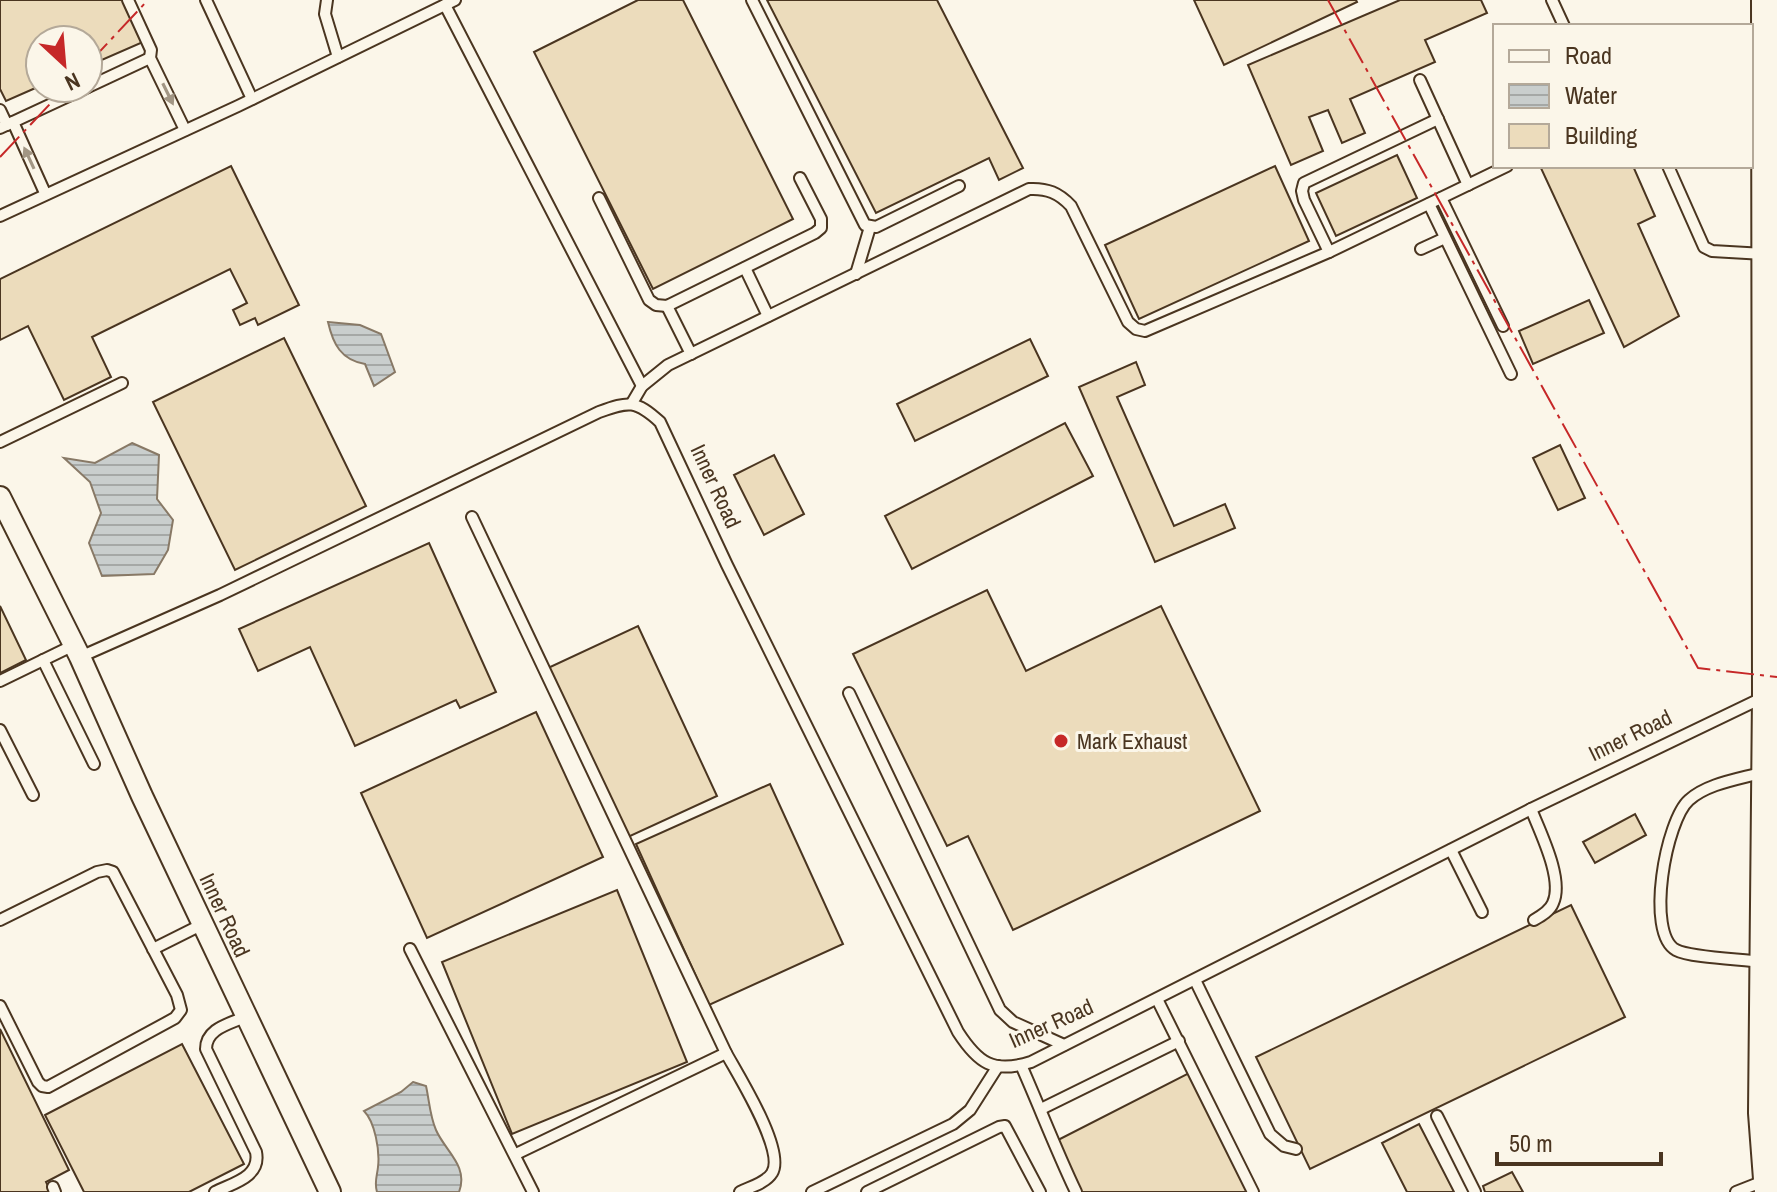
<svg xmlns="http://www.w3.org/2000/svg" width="1777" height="1192" font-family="'Archivo Narrow',sans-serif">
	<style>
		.water { fill: url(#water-rules); stroke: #887966; stroke-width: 2 }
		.building { fill: #ecdcbc; stroke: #4a3520; stroke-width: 2 }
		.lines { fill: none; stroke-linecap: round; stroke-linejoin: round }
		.lane-casing { stroke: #4a3520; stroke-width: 14 }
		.street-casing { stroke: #4a3520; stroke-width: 24 }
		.secondary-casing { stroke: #4a3520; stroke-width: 32 }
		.lane { stroke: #fbf6e9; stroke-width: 10 }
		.street { stroke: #fbf6e9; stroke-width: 20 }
		.secondary { stroke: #fbf6e9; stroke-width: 28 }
		.power { stroke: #c62828; stroke-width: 2; stroke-dasharray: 28 6 4 6; stroke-linecap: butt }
		.oneway { fill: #a29684 }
		.poi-dot { fill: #c62828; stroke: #fbf6e9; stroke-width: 3 }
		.labels { text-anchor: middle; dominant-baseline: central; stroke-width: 6; stroke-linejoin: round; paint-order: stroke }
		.street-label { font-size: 22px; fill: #4a3520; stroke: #fbf6e9 }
		.poi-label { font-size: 22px; fill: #4a3520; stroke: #fbf6e9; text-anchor: start }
	</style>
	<defs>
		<pattern id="water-rules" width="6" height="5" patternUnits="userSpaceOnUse" patternTransform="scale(2)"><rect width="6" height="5" fill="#c9cecd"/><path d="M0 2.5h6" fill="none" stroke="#a5a8a6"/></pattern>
	</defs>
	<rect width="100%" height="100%" fill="#fbf6e9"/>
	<!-- water -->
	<g class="water">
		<path d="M328 322 360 325 381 334 395 372 374 386 365 364C341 360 333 344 328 322Z"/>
		<polygon points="132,443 159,455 157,499 173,520 168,550 154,574 102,576 89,543 101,513 90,482 64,458 95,463"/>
		<path d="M413 1082 426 1086C429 1099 430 1117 436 1130 445 1151 469 1166 459 1192H377C374 1182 377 1177 378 1167 380 1151 375 1122 364 1111L401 1092Z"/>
	</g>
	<!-- building -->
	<g class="building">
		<polygon points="0,0 124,0 143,42 88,66 88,40 40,40 40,86 6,101 0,89"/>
		<polygon points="638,0 683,0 793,219 653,289 534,52"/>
		<polygon points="767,0 937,0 1023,168 999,180 989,158 876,213"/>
		<polygon points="1194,0 1356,0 1357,2 1224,65"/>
		<polygon points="1400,0 1481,0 1487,13 1425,40 1435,62 1350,99 1365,133 1342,143 1328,110 1309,117 1323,151 1291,165 1248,65"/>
		<polygon points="1397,155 1417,198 1336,236 1316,193"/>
		<polygon points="231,166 299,305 258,325 255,318 240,325 233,310 247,303 230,269 92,337 111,377 64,400 28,326 0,340 0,279"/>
		<polygon points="1275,166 1309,241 1139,319 1105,245"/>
		<polygon points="1540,166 1633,166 1655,216 1638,224 1679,316 1624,347"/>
		<polygon points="1589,300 1604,333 1533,364 1519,331"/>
		<polygon points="284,338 366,506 235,570 153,402"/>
		<polygon points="1030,339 1048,376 915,441 897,404"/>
		<polygon points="1136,362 1145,385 1117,397 1174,526 1225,504 1235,528 1155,562 1079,387"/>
		<polygon points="1065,423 1093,476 912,569 885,516"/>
		<polygon points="1560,445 1585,498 1558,510 1533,458"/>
		<polygon points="774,455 804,514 764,535 734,475"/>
		<polygon points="429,543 496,692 460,708 456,700 355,746 310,647 258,671 239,629"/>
		<polygon points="987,590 1026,671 1161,606 1260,811 1013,930 968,836 947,846 853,654"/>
		<polygon points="0,606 26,660 0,673"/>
		<polygon points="638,626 717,796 628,837 548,668"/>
		<polygon points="536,712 603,857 427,938 361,793"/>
		<polygon points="770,784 843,944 709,1005 636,844"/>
		<polygon points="1635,814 1646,835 1595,863 1583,842"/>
		<polygon points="617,890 687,1062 512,1134 442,962"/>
		<polygon points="1571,905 1625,1017 1310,1169 1256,1057"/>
		<polygon points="0,1029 69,1170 46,1182 51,1192 0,1192"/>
		<polygon points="182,1044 244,1164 189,1192 84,1192 45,1115"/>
		<polygon points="1191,1072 1251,1192 1081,1192 1056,1141"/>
		<polygon points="1419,1124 1454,1192 1407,1192 1382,1143"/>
		<polygon points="1512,1172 1523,1192 1485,1192 1483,1186"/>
	</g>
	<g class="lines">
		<!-- lane casing -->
		<g class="lane-casing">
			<g id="lane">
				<polyline points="128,0 151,50 150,58 185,130"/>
				<polyline points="206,0 252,99"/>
				<polyline points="327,0 325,14 338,57"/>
				<polyline points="752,0 865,225 876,227 959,186"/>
				<polyline points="1552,0 1564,26"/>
				<polyline points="445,5 642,386"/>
				<polyline points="1420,80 1468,185"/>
				<polyline points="88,87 150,58"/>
				<polyline points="0,110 7,125"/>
				<polyline points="13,122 45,193"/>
				<polyline points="0,128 86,88"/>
				<polyline points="1668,166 1704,247 1712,251 1764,254"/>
				<polyline points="599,198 649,300 656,305 667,306 815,233 821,228 821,219 800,178"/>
				<polyline points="1441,198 1503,326"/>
				<polyline points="1429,204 1511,374"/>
				<polyline points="0,216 238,106 455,0"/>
				<polyline points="1421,249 1445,238"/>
				<polyline points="1329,252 1304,200 1302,191 1304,183 1438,119"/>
				<polyline points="745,268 768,316"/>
				<polyline points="856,274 870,227"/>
				<polyline points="667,306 691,354"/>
				<path d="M632 403 642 386 668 365 1029 189C1047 188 1059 193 1071 206L1128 322 1136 329 1145 331 1329 252 1507 166"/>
				<polyline points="0,442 122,383"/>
				<path d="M472 517 726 1053C738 1075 786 1151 772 1173 766 1183 750 1187 740 1192"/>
				<path d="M80 657 220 595 599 412C629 401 636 400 660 422L727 565 958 1032C978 1063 993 1074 1031 1062L1531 809 1764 697"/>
				<polyline points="43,660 94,764"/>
				<polyline points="0,681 74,645"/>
				<polyline points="849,693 1000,1010 1013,1022 1064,1045"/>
				<polyline points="0,730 33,795"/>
				<path d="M1531 809C1540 832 1564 879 1553 903 1550 911 1541 916 1534 920"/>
				<polyline points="1451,850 1482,912"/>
				<polyline points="0,920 97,872 107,870 113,872 177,995 181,1010 175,1018 48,1087 42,1086 38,1082 0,1006"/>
				<polyline points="153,949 203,924"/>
				<polyline points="410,949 533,1192"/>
				<path d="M1762 962C1742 959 1691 958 1676 950 1645 933 1666 820 1689 800 1708 783 1740 779 1764 772"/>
				<polyline points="1195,980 1270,1134 1284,1146 1296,1149"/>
				<polyline points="1157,999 1253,1192"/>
				<path d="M1021 1065C1040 1108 1056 1150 1076 1192"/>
				<polyline points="1041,1109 1179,1041"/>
				<polyline points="1437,1116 1475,1192"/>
				<polyline points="516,1154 726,1053"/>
				<polyline points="53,1187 55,1192"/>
				<path d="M215 1192C233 1183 261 1177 256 1152L206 1049C206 1028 230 1024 247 1016"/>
				<polyline points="812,1192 953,1124 970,1110 998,1066"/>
				<polyline points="867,1192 999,1127 1005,1126 1040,1192"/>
				<polyline points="1736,1192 1764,1181"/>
			</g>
		</g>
		<!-- street casing -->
		<g class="street-casing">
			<polyline id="street" points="0,497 80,657 142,796 330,1192"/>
		</g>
		<!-- secondary casing -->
		<g class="secondary-casing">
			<polyline id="secondary" points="1766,0 1767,696 1763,1113 1769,1192"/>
		</g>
		<!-- lane -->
		<use href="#lane" class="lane"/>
		<!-- street -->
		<use href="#street" class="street"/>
		<!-- secondary -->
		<use href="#secondary" class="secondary"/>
		<!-- power -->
		<g class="power">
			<polyline points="1328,0 1698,668 1777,677"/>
			<polyline points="88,64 148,0"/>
			<polyline points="0,157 65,88"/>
		</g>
	</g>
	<!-- one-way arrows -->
	<defs><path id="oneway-solid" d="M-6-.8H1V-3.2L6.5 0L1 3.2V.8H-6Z" transform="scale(2)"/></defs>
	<g class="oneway">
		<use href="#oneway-solid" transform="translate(168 94) rotate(64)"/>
		<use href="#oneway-solid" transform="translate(29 158) rotate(-115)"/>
	</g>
	<!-- markers -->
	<circle class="poi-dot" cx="1061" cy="741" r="8"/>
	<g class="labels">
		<!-- street labels -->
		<g class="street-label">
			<text transform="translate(716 486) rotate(65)">Inner Road</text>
			<text transform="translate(1630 735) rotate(-26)">Inner Road</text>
			<text transform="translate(225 915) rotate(65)">Inner Road</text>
			<text transform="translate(1051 1023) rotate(-24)">Inner Road</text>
		</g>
		<!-- poi labels -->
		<g class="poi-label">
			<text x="1077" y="741">Mark Exhaust</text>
		</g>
	</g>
	<!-- legend -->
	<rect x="1493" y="24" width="260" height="144" fill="#fbf6e9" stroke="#b4a999" stroke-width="2"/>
	<rect x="1509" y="50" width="40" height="12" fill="#fbf6e9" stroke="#b4a999" stroke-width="2"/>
	<text x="1565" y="64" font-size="24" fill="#4a3520">Road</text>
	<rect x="1509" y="84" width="40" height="24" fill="url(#water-rules)" stroke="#b4a999" stroke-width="2"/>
	<text x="1565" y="104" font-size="24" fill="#4a3520">Water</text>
	<rect x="1509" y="124" width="40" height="24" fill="#ecdcbc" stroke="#b4a999" stroke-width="2"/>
	<text x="1565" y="144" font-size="24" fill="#4a3520">Building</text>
	<!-- north arrow -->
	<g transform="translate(64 64) rotate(154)"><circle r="38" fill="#fbf6e9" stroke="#b4a999" stroke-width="2"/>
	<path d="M0-6L14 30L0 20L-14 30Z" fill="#c62828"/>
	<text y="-12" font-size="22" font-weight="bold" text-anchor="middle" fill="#4a3520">N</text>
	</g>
	<!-- scale -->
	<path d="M1497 1152v12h164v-12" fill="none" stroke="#4a3520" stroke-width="4"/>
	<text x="1509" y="1152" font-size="24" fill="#4a3520" stroke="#fbf6e9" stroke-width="6" paint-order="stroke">50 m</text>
</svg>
